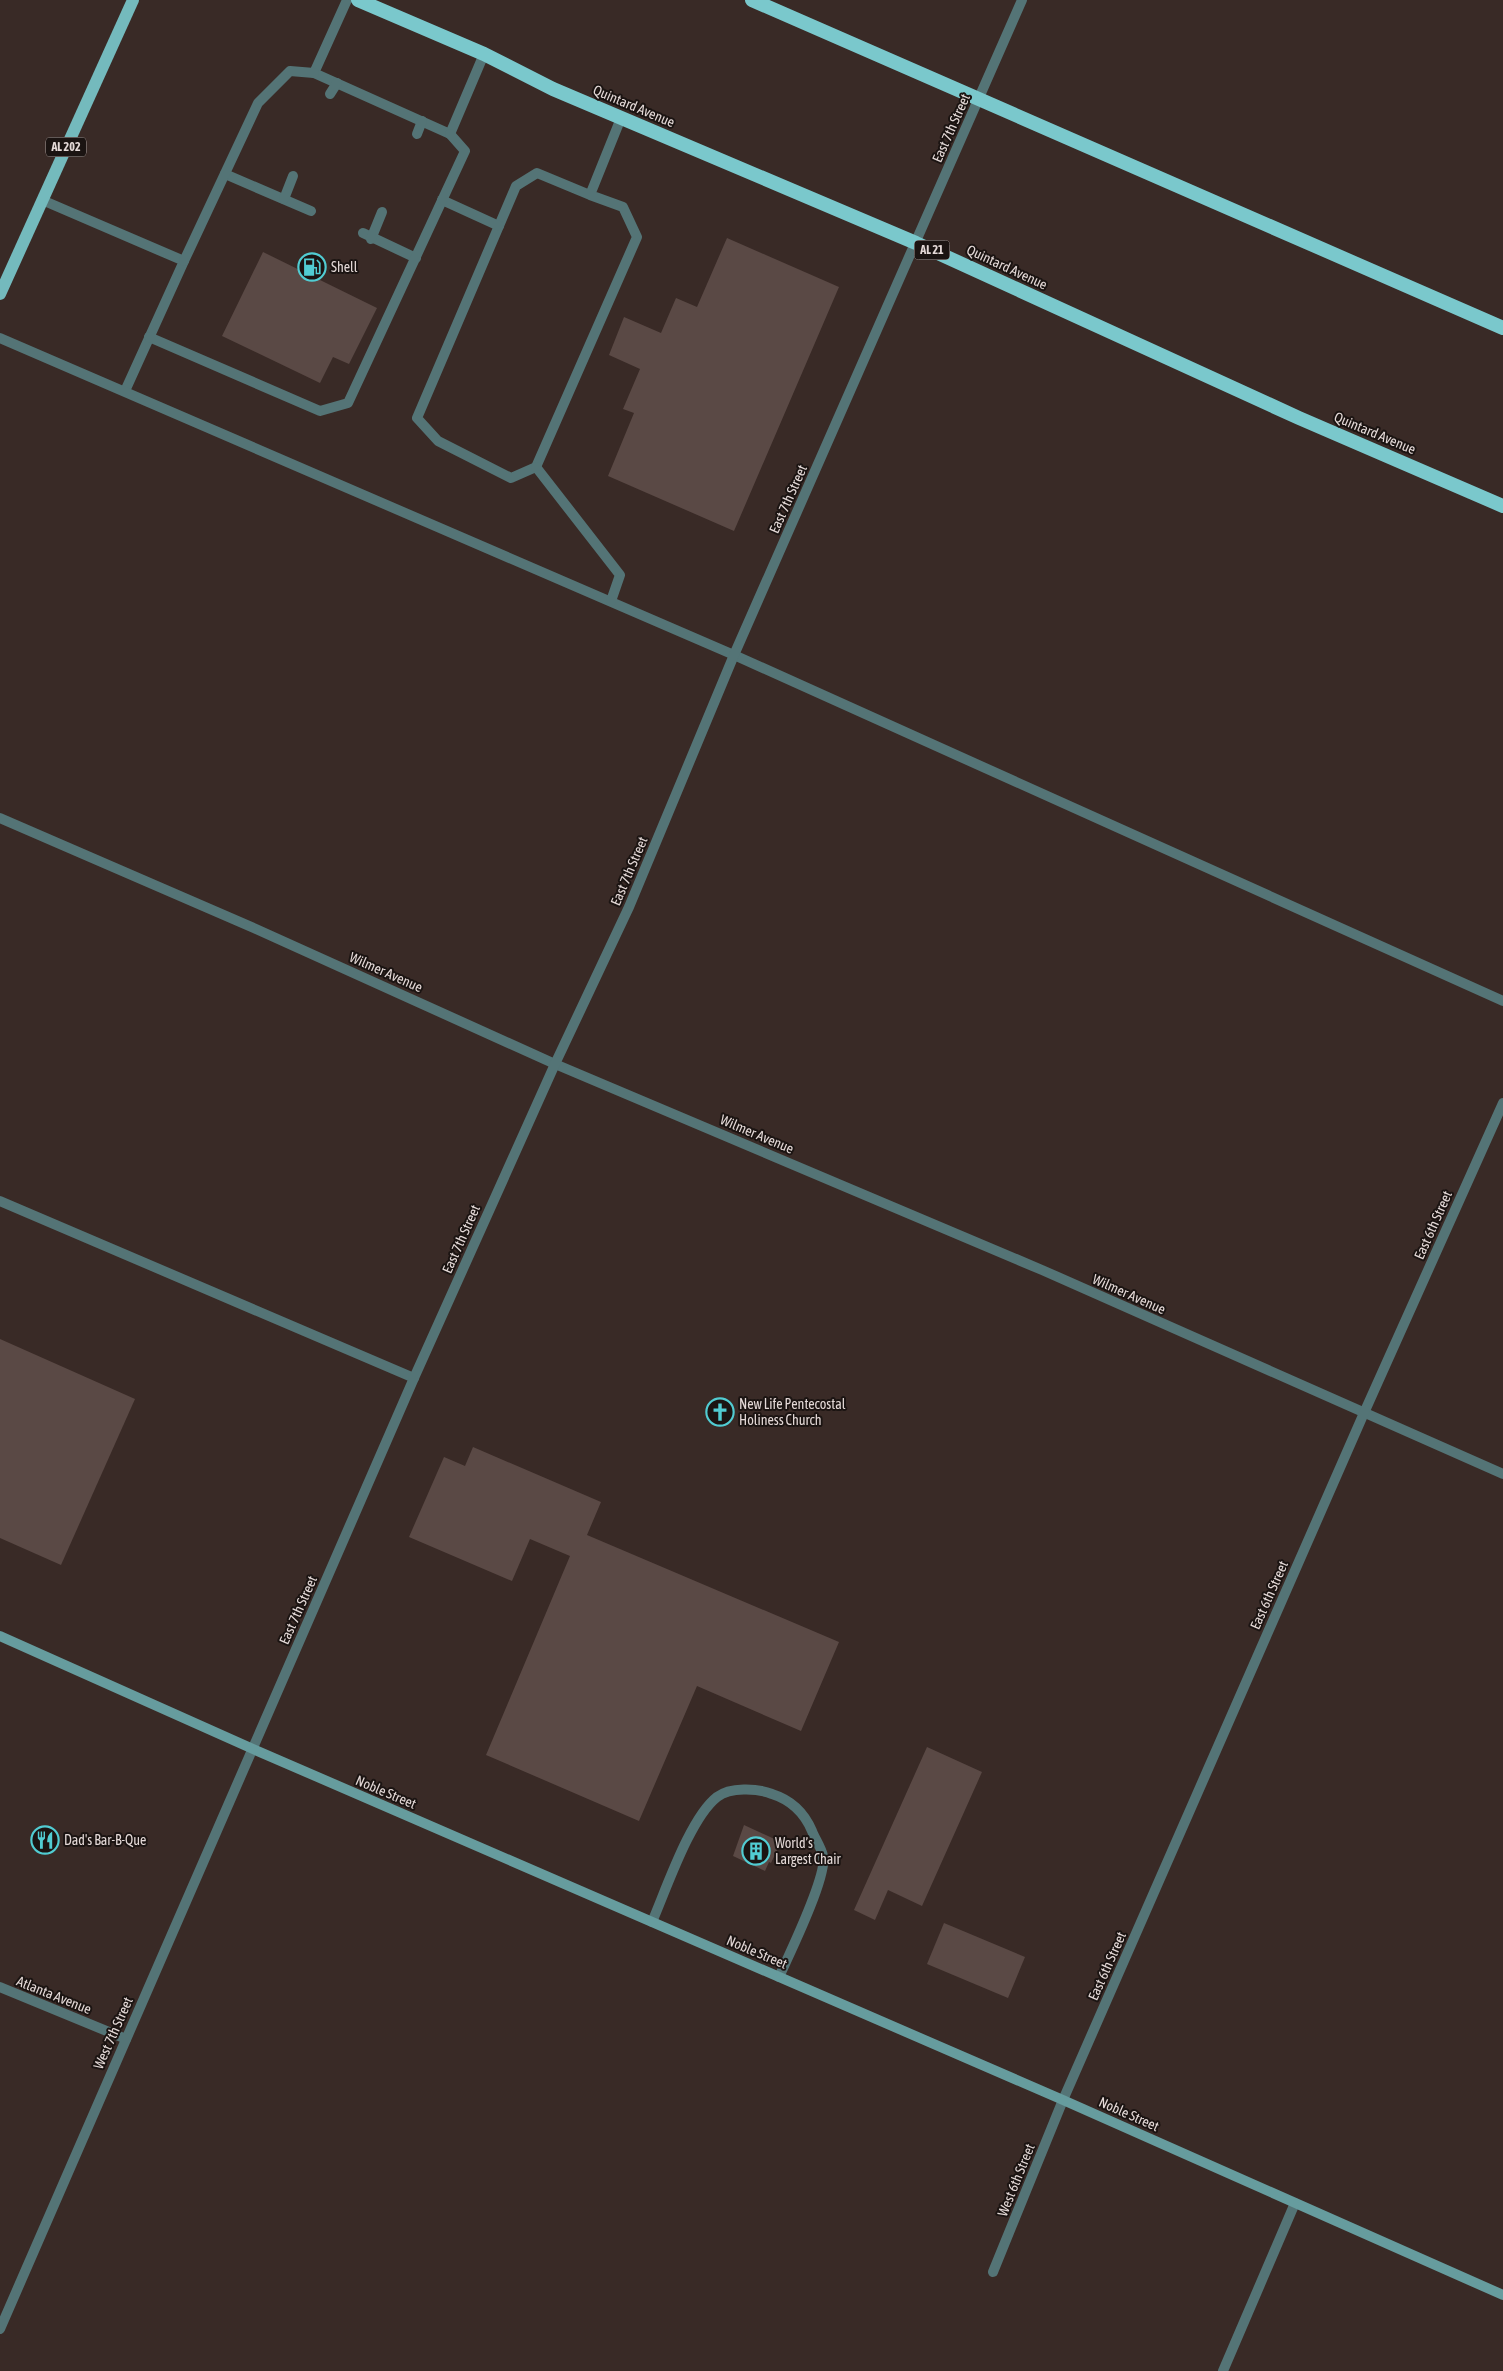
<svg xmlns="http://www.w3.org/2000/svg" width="1503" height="2371" font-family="'Asap Condensed',sans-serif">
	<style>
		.building { fill: #5a4945 }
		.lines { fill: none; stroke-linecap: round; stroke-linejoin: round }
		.service { stroke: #547476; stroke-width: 10 }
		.minor { stroke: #547476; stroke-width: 10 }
		.secondary { stroke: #669c9e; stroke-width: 10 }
		.primary { stroke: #74babd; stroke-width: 12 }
		.trunk { stroke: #7ac8cc; stroke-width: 14 }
		.labels { text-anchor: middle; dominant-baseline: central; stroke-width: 4; stroke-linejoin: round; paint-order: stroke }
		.shield { fill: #1b1412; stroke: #a89e9c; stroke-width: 1 }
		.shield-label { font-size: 12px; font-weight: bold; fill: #e4d9d7 }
		.street-label { font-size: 14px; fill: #e4d9d7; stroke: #1b1412 }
		.poi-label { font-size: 14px; fill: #e4d9d7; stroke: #1b1412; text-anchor: start }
	</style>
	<rect width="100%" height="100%" fill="#392a26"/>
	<!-- building -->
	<g class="building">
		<polygon points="727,238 839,287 734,531 608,476 634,413 623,409 640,369 609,355 624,317 661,333 676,298 697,307"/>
		<polygon points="263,252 377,308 349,364 333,357 320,383 222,336"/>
		<polygon points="0,1339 135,1399 61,1565 0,1538"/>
		<polygon points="473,1447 601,1502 587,1535 839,1642 801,1731 697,1686 639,1821 486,1755 570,1556 530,1539 512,1581 409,1537 444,1457 465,1466"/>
		<polygon points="927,1747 982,1772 922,1906 888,1890 875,1920 854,1910"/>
		<polygon points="744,1825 781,1842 771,1863 769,1862 765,1871 733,1856"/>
		<polygon points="944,1923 1025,1957 1008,1998 927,1964"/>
	</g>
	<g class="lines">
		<!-- service -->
		<g class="service">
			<polyline points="347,0 314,73 450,134 484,54"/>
			<polyline points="330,94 337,83"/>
			<polyline points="417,134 422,121"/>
			<polyline points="225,174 311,211"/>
			<polyline points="590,195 623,207 637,237 536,467 511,478 438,441 417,418 516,186 537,173 590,195 621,118"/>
			<polyline points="284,199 293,176"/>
			<polyline points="42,200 184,261 125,391"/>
			<polyline points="442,200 499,226"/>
			<polyline points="363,233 416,258"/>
			<polyline points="371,239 382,212"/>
			<polyline points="184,261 258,103 290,71 314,73"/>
			<polyline points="149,337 320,411 348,403 465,151 450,134"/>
			<polyline points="0,338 734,655"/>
			<polyline points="536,467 620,575 611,601"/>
			<polyline points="0,1201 414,1378"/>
			<path d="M652 1922C666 1890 690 1818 717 1797 730 1787 757 1788 772 1794 791 1800 804 1812 812 1831 815 1839 821 1847 823 1856 828 1875 789 1955 779 1977"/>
			<polyline points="993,2272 1063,2100"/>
		</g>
		<!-- minor -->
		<g class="minor">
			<polyline points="734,655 1503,1001"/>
			<polyline points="0,818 256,929 555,1064 1042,1270 1503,1474"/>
			<polyline points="0,1987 126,2039"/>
			<polyline points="1063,2100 1364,1413 1503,1103"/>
			<polyline points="0,2329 414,1378 555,1064 629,907 734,655 1022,0"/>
			<polyline points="1223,2371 1295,2203"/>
		</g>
		<!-- secondary -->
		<polyline class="secondary" points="0,1636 253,1749 1063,2100 1503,2295"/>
		<!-- primary -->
		<polyline class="primary" points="0,294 133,0"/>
		<!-- trunk -->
		<g class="trunk">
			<polyline points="358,0 484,54 553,89 916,243 1299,418 1503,506"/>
			<polyline points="752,0 1503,328"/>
		</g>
	</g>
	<!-- icons -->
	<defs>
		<g id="fuel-ring" transform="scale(1.4375)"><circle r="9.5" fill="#1b1412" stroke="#51ccd2" stroke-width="1.5"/><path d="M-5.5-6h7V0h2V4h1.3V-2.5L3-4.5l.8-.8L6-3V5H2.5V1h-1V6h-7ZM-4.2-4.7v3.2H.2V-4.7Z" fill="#51ccd2"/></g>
		<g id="church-ring" transform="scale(1.4375)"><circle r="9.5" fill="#1b1412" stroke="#51ccd2" stroke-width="1.5"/><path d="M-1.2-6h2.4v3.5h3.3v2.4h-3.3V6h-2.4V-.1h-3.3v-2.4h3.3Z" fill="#51ccd2"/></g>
		<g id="restaurant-ring" transform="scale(1.4375)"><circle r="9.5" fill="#1b1412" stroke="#51ccd2" stroke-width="1.5"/><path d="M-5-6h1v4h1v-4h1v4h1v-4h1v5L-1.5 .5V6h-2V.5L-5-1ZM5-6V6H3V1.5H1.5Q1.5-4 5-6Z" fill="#51ccd2"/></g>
		<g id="building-ring" transform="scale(1.4375)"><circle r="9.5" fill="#1b1412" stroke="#51ccd2" stroke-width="1.5"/><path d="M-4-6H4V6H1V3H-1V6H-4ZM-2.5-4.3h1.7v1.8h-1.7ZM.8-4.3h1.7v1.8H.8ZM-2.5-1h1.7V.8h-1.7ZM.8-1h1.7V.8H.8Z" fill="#51ccd2"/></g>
	</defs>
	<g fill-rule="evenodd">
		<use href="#fuel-ring" x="312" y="267"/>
		<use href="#church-ring" x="720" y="1412"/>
		<use href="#restaurant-ring" x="45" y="1840"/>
		<use href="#building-ring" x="756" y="1851"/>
	</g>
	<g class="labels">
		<!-- shield labels -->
		<g class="shield">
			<rect x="46" y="137.5" width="40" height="19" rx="4"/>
			<rect x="914.5" y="240.5" width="35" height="19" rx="4"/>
		</g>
		<g class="shield-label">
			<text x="66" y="147">AL 202</text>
			<text x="932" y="250">AL 21</text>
		</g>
		<!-- street labels -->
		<g class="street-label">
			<text transform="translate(634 106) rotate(23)">Quintard Avenue</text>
			<text transform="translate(951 128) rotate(-66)">East 7th Street</text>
			<text transform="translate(1007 267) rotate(25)">Quintard Avenue</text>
			<text transform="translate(1375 433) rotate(23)">Quintard Avenue</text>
			<text transform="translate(788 499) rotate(-66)">East 7th Street</text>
			<text transform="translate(629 871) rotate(-67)">East 7th Street</text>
			<text transform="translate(386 972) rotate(24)">Wilmer Avenue</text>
			<text transform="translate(757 1134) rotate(23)">Wilmer Avenue</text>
			<text transform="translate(1433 1225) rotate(-66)">East 6th Street</text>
			<text transform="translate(461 1239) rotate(-66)">East 7th Street</text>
			<text transform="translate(1129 1294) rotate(24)">Wilmer Avenue</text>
			<text transform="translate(1269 1595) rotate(-66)">East 6th Street</text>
			<text transform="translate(298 1610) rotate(-66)">East 7th Street</text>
			<text transform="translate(386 1792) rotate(23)">Noble Street</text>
			<text transform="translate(757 1952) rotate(23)">Noble Street</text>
			<text transform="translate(1107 1966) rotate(-66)">East 6th Street</text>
			<text transform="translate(54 1995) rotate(22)">Atlanta Avenue</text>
			<text transform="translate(113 2033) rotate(-66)">West 7th Street</text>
			<text transform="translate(1129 2114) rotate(24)">Noble Street</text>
			<text transform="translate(1016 2180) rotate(-68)">West 6th Street</text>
		</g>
		<!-- poi labels -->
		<g class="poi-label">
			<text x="331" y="267">Shell</text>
			<text x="739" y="1404">New Life Pentecostal<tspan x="739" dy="16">Holiness Church</tspan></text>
			<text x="64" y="1840">Dad's Bar-B-Que</text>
			<text x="775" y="1843">World’s<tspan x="775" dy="16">Largest Chair</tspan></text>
		</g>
	</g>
</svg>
